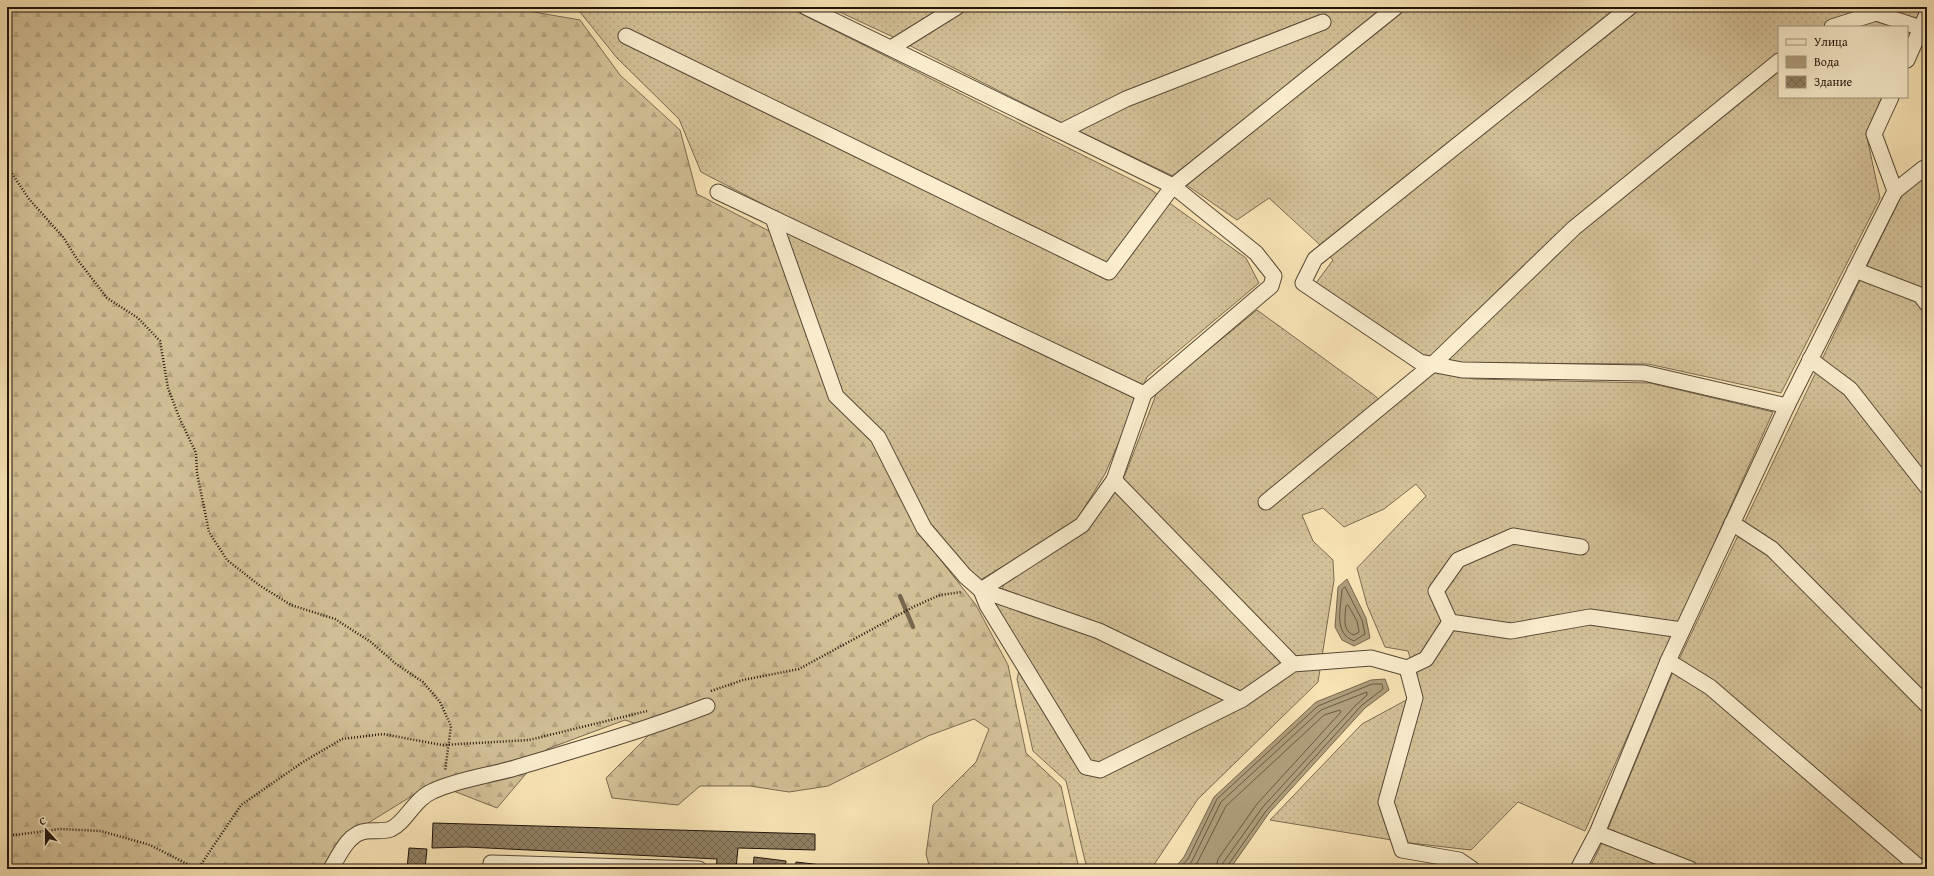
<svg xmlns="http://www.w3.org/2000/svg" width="1934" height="876" font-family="'Gentium Book Plus',serif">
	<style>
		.forest { fill: url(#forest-firs); stroke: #7a6a51 }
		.garden { fill: url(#garden-dots); stroke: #7a6a51 }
		.water { fill: #af9d7b; stroke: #76664e }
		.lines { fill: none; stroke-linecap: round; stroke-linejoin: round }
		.shore { stroke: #685843; stroke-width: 1 }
		.stream { stroke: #76664e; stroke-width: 4.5 }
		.building { fill: url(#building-cross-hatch); stroke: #20140b }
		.minor-casing { stroke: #564835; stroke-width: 17 }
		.path { stroke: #20140b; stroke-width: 2.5; stroke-dasharray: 1 2; stroke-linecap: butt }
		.minor { stroke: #faedce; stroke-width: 15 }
	</style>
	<defs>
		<pattern id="forest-firs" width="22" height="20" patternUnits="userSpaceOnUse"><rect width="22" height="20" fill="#d3c097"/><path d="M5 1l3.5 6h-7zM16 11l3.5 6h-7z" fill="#b5a481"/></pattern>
		<pattern id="garden-dots" width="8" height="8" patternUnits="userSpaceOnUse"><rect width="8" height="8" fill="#d3c097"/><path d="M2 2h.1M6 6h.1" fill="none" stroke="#b5a481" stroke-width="1.8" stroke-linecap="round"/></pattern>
		<pattern id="building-cross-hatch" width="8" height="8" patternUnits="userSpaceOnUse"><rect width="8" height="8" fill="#908063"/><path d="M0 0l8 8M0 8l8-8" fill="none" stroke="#756850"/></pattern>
	</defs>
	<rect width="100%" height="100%" fill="#f8e3b4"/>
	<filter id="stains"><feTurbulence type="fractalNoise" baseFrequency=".005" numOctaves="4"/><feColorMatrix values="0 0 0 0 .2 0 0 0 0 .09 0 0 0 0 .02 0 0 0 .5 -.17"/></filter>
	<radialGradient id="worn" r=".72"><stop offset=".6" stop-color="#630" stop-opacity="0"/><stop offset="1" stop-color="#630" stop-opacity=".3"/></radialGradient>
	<!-- forest -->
	<polygon class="forest" points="7,7 505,7 580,20 620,75 680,130 697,194 773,233 805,319 832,403 877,441 918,531 976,605 1008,665 1026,753 1061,786 1079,869 930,869 926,854 933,805 976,762 989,729 974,719 928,736 828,786 789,792 750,786 700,786 678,805 612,798 606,778 654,730 625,720 547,749 497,808 433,783 360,828 321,869 7,869"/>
	<!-- garden -->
	<g class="garden">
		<polygon points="553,7 788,7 1150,189 1246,258 1259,283 1147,377 1105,474 1075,523 977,582 929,525 839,392 776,211 701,172 679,119 617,58 580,12"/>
		<polygon points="829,7 1922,7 1907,41 1907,27 1779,27 1779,97 1882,97 1866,133 1880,198 1781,393 1648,364 1463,363 1422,355 1316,283 1333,260 1318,243 1269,198 1237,220 1175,177 1060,122 891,36"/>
		<polygon points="1921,179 1927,179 1927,869 1589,869 1602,843 1672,674 1857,286 1903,193"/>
		<polygon points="1257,310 1374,395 1389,408 1435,370 1474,379 1650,383 1773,412 1585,831 1518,802 1471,850 1410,843 1270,820 1362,724 1421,692 1408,651 1385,647 1367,605 1357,568 1426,496 1416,484 1384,509 1344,527 1323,508 1302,515 1313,541 1333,560 1334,580 1318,682 1198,799 1151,869 1087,869 1066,781 1033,751 1017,679 1024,651 996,606 1004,584 1084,530 1125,475 1157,392"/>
	</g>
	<!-- water -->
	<g class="water">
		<polygon points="1347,579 1366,618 1370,638 1354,646 1342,640 1335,627 1338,587"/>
		<polygon points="1385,679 1389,690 1365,708 1269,813 1230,869 1174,869 1184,857 1214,797 1316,702 1371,680"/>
	</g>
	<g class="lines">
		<!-- shore -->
		<g class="shore">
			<path d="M1345 587 1362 620 1365 634 1354 641C1333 633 1341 608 1342 590Z"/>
			<path d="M1348 605 1357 621 1359 632 1354 635C1342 631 1345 617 1346 606Z"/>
			<polyline points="1179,869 1188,859 1217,799 1318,706 1372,684 1382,684 1383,689 1362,705 1266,811 1228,865 1227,869"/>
			<polyline points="1186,869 1192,861 1221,802 1321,710 1367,692 1367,695 1355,706 1262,808 1223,863 1222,869"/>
			<polyline points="1194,869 1226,806 1324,715 1340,710 1341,712 1257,804 1218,859 1216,869"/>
		</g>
		<!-- stream -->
		<polyline class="stream" points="900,596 913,627"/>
	</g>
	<!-- building -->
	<g class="building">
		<polygon points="433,823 815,834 815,850 738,848 736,869 716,869 717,859 466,847 432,848"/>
		<polygon points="409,848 427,849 425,869 407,869"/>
		<polygon points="754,857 786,861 785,869 753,869"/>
		<polygon points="796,862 822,865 821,869 795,869"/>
	</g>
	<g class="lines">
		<!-- minor casing -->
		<g class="minor-casing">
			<g id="minor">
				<polyline points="806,7 1173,186 1256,253 1274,276 1271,286 1144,394 1114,480 1082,525 981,590"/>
				<polyline points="1630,7 1315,259 1303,283 1420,362 1462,370 1644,373 1787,406"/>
				<polyline points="1832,27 1876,13 1921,28"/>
				<polyline points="626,36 1109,272 1173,186 1396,7"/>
				<polyline points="891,48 957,7"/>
				<polyline points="1907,60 1927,14"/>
				<polyline points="1062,131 1126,99 1323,22"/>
				<polyline points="1895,191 1924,168 1927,169"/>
				<polyline points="718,192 1144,394"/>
				<polyline points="773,218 836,396 878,437 924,528 965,576 981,590 1099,631 1241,700"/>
				<polyline points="1855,270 1920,295 1927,304"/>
				<polyline points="1810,359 1850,389 1927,487"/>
				<polyline points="1114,480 1293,664"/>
				<polyline points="1266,502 1433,364 1574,228 1779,61"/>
				<polyline points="1732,523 1772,549 1927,705"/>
				<polyline points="981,590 987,605 1086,767 1100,770 1241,700 1293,664 1371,658 1407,668 1426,659 1450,622 1511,631 1590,617 1682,630"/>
				<polyline points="1450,622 1436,591 1458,560 1513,536 1581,547"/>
				<polyline points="1668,661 1710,687 1921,869"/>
				<polyline points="1407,668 1415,698 1386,802 1402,850 1459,860 1472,869"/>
				<polyline points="1597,833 1690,869"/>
				<path d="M331 869C339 855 349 832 367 831 374 830 384 832 391 829 406 822 414 799 433 791 459 779 487 776 515 768 579 749 645 730 707 706"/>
				<polyline points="491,869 491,863 699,869"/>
				<polyline points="1578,869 1597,833 1668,661 1787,406 1895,191 1874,134 1891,97"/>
			</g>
		</g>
		<!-- path -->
		<g class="path">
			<polyline points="7,166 29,199 63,237 77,259 107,298 138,318 160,341 168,388 179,417 196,453 197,473 209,532 227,560 259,585 291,605 335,619 371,642 396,664 423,682 440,702 451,726 445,771"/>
			<polyline points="7,305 12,325 7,330"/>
			<polyline points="711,691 743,680 799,669 913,607 940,595 962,592"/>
			<polyline points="7,834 15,835 60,829 101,831 150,845 197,869"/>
			<polyline points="198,869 241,805 303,762 342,739 383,734 442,745 529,740 647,711"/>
		</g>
		<!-- minor -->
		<use href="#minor" class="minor"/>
	</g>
	<!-- margin -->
	<rect width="1934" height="876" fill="none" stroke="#f8e3b4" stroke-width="24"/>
	<rect x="8" y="8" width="1918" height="860" fill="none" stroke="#20140b" stroke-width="2"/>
	<rect x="12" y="12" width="1910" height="852" fill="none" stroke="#20140b"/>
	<!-- legend -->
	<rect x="1778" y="26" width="130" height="72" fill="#faedce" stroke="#a39680"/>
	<rect x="1786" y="39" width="20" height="6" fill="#faedce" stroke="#a39680"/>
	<text x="1814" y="46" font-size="12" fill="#20140b">Улица</text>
	<rect x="1786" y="56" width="20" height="12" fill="#af9d7b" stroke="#a39680"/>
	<text x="1814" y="66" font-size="12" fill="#20140b">Вода</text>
	<rect x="1786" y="76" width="20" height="12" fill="url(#building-cross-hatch)" stroke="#a39680"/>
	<text x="1814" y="86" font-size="12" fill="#20140b">Здание</text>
	<!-- north arrow -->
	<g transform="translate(46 830) rotate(339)" stroke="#faedce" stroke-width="3" paint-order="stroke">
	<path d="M0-3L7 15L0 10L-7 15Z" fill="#20140b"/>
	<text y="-6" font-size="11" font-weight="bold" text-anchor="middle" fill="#20140b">С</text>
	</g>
	<rect width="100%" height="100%" filter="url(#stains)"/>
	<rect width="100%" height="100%" fill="url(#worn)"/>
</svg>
